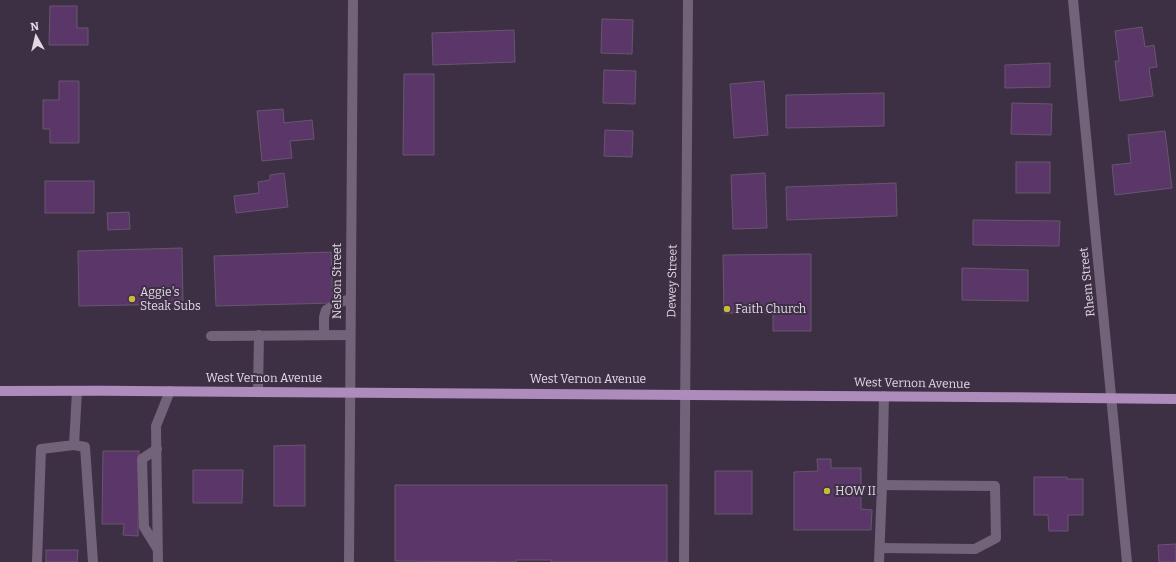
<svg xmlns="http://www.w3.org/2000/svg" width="1176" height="562" font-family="Bitter,serif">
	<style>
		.building { fill: #5a3669; stroke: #66576d }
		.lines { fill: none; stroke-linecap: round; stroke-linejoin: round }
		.minor { stroke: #72627a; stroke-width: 10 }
		.major { stroke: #ad8cbc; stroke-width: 10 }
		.poi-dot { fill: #c5bc3d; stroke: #3e3044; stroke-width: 1.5 }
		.labels { text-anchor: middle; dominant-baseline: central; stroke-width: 4; stroke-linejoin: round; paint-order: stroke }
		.street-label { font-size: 12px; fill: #e2d9e6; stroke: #3e3044 }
		.poi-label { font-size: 12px; fill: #e2d9e6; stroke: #3e3044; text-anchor: start }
	</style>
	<rect width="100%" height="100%" fill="#3e3044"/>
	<!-- building -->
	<g class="building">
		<polygon points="50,6 77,6 77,28 88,28 88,45 49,45"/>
		<polygon points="602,19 633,20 632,54 601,53"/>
		<polygon points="1142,27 1145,47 1154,45 1157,67 1149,68 1153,96 1120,101 1115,61 1119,61 1115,31"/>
		<polygon points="514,30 515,62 433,65 432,33"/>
		<polygon points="1050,63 1050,87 1005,88 1005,65"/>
		<polygon points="604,70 636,71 635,104 603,103"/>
		<polygon points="404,74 434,74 434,155 403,155"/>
		<polygon points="59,81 79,81 79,143 50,143 50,129 43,129 43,100 59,100"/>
		<polygon points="764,81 768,135 734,138 730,84"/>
		<polygon points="884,93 884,126 786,128 786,95"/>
		<polygon points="1012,103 1052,104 1051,135 1011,134"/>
		<polygon points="283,109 284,123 312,120 314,139 290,141 292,158 262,161 257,111"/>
		<polygon points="605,130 633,131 632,157 604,156"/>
		<polygon points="1165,131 1172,188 1115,195 1112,165 1131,163 1128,135"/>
		<rect x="1016" y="162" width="34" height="31"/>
		<polygon points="284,173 288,207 236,213 234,196 259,193 258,182 270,180 270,175"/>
		<polygon points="765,173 767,228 733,229 731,175"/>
		<rect x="45" y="181" width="49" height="32"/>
		<polygon points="896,183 897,216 787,220 786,187"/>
		<polygon points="129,212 130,229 108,230 107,213"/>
		<polygon points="973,220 1060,221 1059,246 973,245"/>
		<polygon points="182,248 183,304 79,306 78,251"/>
		<polygon points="331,252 333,303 216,306 214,256"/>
		<polygon points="811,254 811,331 773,331 773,313 724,313 723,255"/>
		<polygon points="962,268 1028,270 1028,301 962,300"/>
		<polygon points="305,445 305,506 274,506 274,446"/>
		<polygon points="103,451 139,451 138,536 123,535 124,524 102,524"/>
		<polygon points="817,459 831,459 831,468 861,468 861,509 872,510 871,530 794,530 794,472 818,471"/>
		<polygon points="193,470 243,470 242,503 193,503"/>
		<rect x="715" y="471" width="37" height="43"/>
		<polygon points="1034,477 1067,477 1067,479 1083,479 1083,515 1068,515 1068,531 1049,531 1048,515 1034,515"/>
		<polygon points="395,485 667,485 667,562 551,562 551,560 516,560 516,562 395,561"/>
		<polygon points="1176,544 1176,562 1159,562 1158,545"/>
		<polygon points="46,550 78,550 77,562 46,562"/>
	</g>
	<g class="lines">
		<!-- minor -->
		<g class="minor">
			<polyline points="1073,0 1127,562"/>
			<polyline points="324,335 324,317 326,310 338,303 350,299"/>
			<polyline points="211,336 350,335"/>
			<polyline points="258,391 259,335"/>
			<polyline points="74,445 85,447 93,562"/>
			<polyline points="157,548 144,527 142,459 157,449"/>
			<polyline points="880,548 975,549 996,538 995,486 882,485"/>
			<polyline points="37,562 41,449 74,445 77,391"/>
			<polyline points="158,562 156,426 170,391"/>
			<polyline points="349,562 353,0"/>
			<polyline points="684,562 688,0"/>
			<polyline points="879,562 882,485 884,396"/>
		</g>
		<!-- major -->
		<path class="major" d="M0 391C392 390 784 395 1176 399"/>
	</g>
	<!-- markers -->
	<g class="poi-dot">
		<circle cx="132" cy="299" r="4"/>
		<circle cx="727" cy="309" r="4"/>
		<circle cx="827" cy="491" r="4"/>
	</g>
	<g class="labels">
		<!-- street labels -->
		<g class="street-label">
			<text transform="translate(337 281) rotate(-90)">Nelson Street</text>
			<text transform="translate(672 281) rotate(-89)">Dewey Street</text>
			<text transform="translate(1087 282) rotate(-96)">Rhem Street</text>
			<text x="264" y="378">West Vernon Avenue</text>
			<text x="588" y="379">West Vernon Avenue</text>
			<text transform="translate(912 383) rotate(1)">West Vernon Avenue</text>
		</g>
		<!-- poi labels -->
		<g class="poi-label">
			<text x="140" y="292">Aggie's<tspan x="140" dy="14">Steak Subs</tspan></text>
			<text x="735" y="309">Faith Church</text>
			<text x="835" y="491">HOW II</text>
		</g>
	</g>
	<!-- north arrow -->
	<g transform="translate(36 36) rotate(352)" stroke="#3e3044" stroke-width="3" paint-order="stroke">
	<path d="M0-3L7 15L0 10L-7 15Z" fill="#e2d9e6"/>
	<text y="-6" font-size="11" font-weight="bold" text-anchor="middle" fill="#e2d9e6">N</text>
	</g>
</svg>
